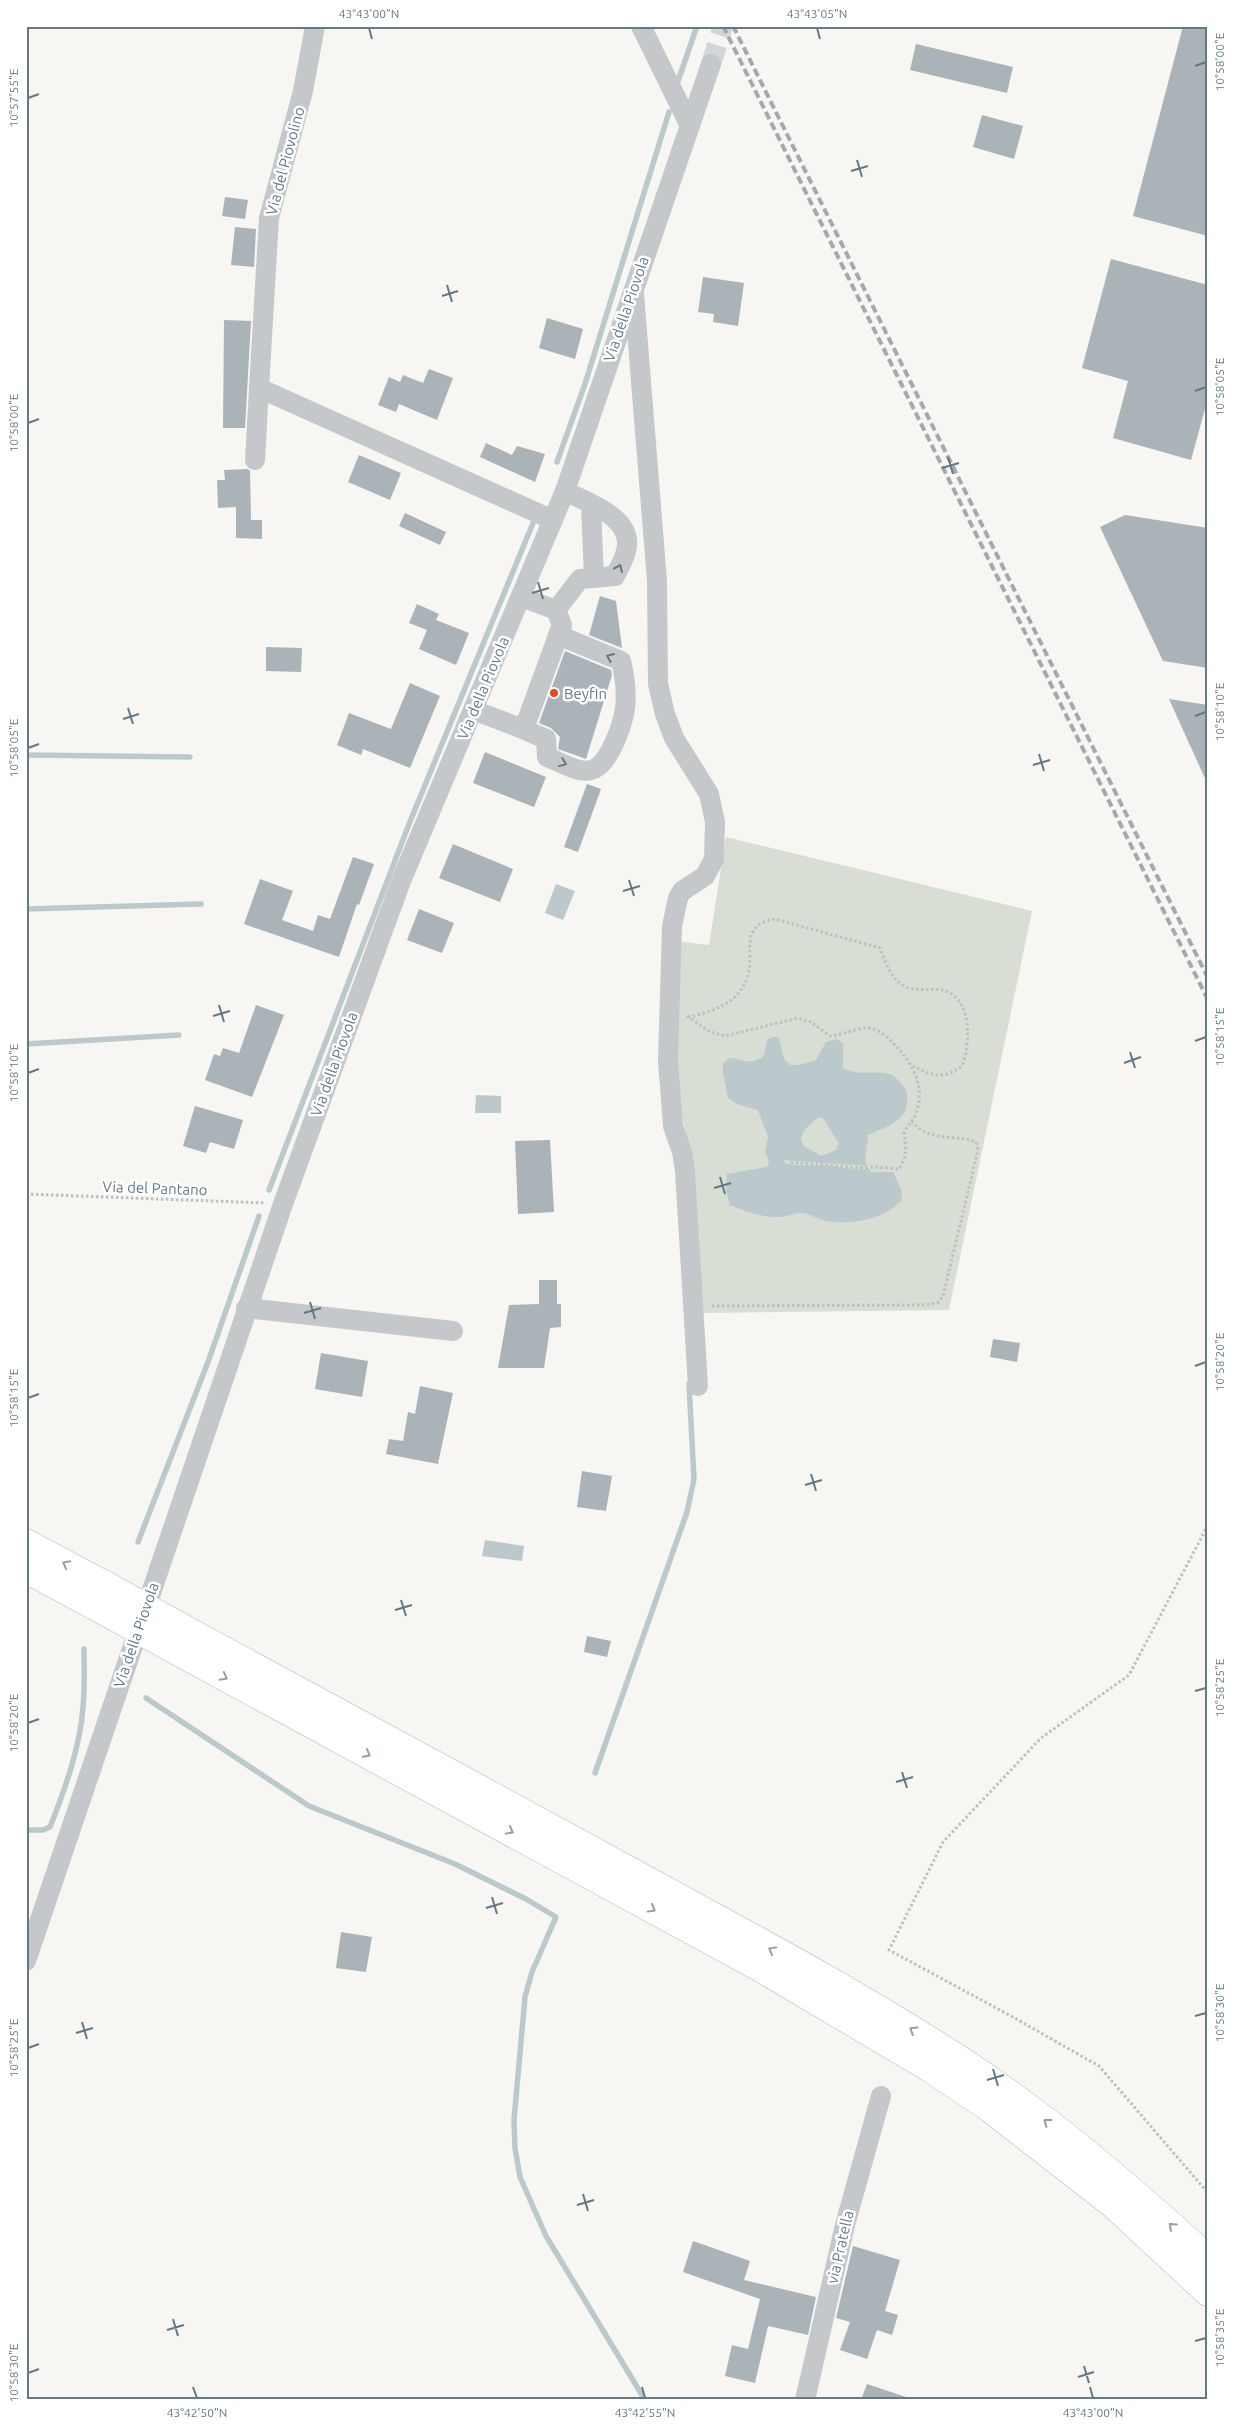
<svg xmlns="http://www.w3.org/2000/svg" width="1234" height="2426" font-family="Ubuntu,sans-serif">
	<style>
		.green { fill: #d8ded4 }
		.water { fill: #bbc8cc; fill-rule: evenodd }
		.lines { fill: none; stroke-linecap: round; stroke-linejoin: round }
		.stream { stroke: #bbc8cc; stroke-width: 5.5 }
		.building { fill: #aab3b8 }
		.minor-tunnel { stroke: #d2d6d8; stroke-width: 20; stroke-dasharray: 20 10; stroke-linecap: butt }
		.highway-casing { stroke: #b6babd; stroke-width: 29 }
		.path { stroke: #bdc0c2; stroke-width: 3; stroke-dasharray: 2.5 2.5; stroke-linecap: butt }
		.minor { stroke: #c4c8cb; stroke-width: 20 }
		.highway { stroke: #fff; stroke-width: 28 }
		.rail { stroke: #a2aaaf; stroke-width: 4; stroke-dasharray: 8 4; stroke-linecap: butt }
		.highway-bridge-casing { stroke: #b6babd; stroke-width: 29; stroke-linecap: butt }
		.highway-bridge { stroke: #fff; stroke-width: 28 }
		.oneway { stroke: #647886 }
		.oneway2 { stroke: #92a0aa }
		.ticks { fill: none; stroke: #647886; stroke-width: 2 }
		.poi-dot { fill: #ec451e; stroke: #fff; stroke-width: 2 }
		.labels { text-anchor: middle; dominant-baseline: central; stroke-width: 5; stroke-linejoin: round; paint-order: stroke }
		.street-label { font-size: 15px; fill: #647886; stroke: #fff }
		.poi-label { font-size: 15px; fill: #647886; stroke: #fff; text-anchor: start }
		.neatline { fill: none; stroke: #647886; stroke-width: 2 }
		.ticks-label { font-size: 12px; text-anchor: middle; fill: #647886 }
	</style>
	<rect width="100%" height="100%" fill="#f7f6f3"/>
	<!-- green -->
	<polygon class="green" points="726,837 1032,911 949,1310 702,1313 689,1148 680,1108 673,1055 677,941 709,945"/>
	<!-- water -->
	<g class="water">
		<polygon points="556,884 575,891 563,920 545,913"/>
		<path d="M773 1037H779L784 1059 790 1065H799L816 1060 826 1042 837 1039 843 1044V1068C859 1076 870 1071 886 1073 894 1074 899 1081 904 1087 907 1091 907 1093 907 1098 909 1121 885 1127 868 1135L865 1160 867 1166 784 1160 785 1163C801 1167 817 1164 833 1166 846 1168 856 1170 869 1169L871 1172H893L901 1189 902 1200C883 1220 852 1225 827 1221 818 1220 810 1213 801 1213 795 1213 788 1216 782 1217 762 1218 748 1212 730 1205L726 1190 727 1174 767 1167 769 1161 765 1152 768 1137 758 1110 737 1104 728 1098 723 1074V1064L729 1058C747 1059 747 1067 764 1056L767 1040ZM819 1117 824 1119 839 1144 836 1150 821 1156 804 1146 801 1139 804 1130Z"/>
		<polygon points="476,1095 501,1096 501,1113 475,1113"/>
		<polygon points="485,1540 524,1546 522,1561 482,1556"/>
	</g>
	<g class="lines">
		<!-- stream -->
		<g class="stream">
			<polyline points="677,84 697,26"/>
			<polyline points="557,462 585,384 669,112"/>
			<polyline points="26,755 190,757"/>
			<polyline points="26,909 201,904"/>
			<polyline points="26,1044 179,1035"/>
			<polyline points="269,1190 409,824 533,523"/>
			<polyline points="138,1542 208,1362 259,1216"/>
			<polyline points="146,1698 309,1806 455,1864 526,1899 556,1917 532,1972 525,1997 514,2120 515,2148 520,2177 546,2236 645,2400"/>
			<polyline points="595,1773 687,1512 694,1479 689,1384"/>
			<path d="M26 1830H43L50 1827C65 1789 80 1748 83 1707 85 1688 84 1668 84 1649"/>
		</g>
	</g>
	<!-- building -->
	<g class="building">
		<polygon points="1183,26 1208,26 1208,236 1133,216"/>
		<polygon points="916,44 1013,67 1007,93 910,70"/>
		<polygon points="982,115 1023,126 1014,159 973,147"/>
		<polygon points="225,197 248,200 245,219 222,216"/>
		<polygon points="235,227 256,229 254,267 231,265"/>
		<polygon points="1111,259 1208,285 1208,398 1191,460 1113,438 1128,381 1082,368"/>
		<polygon points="703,277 744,283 738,326 713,322 714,314 698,312"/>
		<polygon points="547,318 583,329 575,359 539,348"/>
		<polygon points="224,320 251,321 245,428 223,428"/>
		<polygon points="429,369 453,378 437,420 399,404 396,412 378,405 389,377 400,382 403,375 423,383"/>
		<polygon points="486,443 512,455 517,446 545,454 535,482 480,457"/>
		<polygon points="359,455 401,473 390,500 348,482"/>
		<polygon points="248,469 250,471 251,520 262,520 262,539 236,538 236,507 218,508 217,480 225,480 224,470"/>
		<polygon points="405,513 446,532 440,545 399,526"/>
		<polygon points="1125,515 1208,528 1208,668 1163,661 1100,527"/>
		<polygon points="600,596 616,601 622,648 589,635"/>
		<polygon points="417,604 439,614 436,620 469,633 456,665 419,649 427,630 409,623"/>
		<polygon points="266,647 302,648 301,672 266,671"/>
		<polygon points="565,651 611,670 612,675 586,759 558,749 560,737 551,728 539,723"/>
		<polygon points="410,683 440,696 410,768 363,749 361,755 337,745 349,713 391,729"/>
		<polygon points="1169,699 1208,705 1208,785"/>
		<polygon points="485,752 546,777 534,807 473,783"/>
		<polygon points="587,784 601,789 578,852 564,847"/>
		<polygon points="453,844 513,869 500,902 439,878"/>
		<polygon points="353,857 374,864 359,905 357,904 339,957 244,924 260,879 293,891 282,920 313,931 318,915 330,919"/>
		<polygon points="419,909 454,923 442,953 407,940"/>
		<polygon points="256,1005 284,1015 252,1097 205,1080 214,1054 220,1056 223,1048 239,1053"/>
		<polygon points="195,1106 243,1120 234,1149 210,1142 206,1153 183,1146"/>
		<polygon points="550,1140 554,1212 518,1214 515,1141"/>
		<polygon points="539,1280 557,1280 557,1304 561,1304 561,1327 550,1328 544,1368 498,1368 509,1305 539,1304"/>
		<polygon points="993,1339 1020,1343 1017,1362 990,1357"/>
		<polygon points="321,1353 368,1361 362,1397 315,1389"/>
		<polygon points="420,1386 453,1393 438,1464 386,1454 389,1439 403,1441 408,1412 415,1414"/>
		<polygon points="582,1471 612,1476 606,1511 577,1507"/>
		<polygon points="587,1636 611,1641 607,1657 584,1652"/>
		<polygon points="341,1932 372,1937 366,1972 336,1968"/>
		<polygon points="693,2241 750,2261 744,2280 816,2297 808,2335 768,2326 755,2383 725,2376 732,2345 748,2349 760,2299 683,2272"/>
		<polygon points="853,2246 900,2260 885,2311 898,2315 892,2335 877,2330 867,2359 840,2350 850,2322 836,2318"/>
		<polygon points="867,2384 906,2397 906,2400 861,2400"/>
	</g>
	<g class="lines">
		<!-- minor-tunnel -->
		<polyline class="minor-tunnel" points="711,64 723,26"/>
		<!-- highway casing -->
		<g class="highway-casing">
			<g id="highway">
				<polyline points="26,1543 105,1585"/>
				<polyline points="26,1569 95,1606"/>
				<path d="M186 1630C326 1705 466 1782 606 1858 726 1924 848 1987 963 2062 1051 2120 1130 2188 1208 2259"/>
				<polyline points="181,1653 761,1968 930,2068 987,2106 1113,2204 1208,2292"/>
			</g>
		</g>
		<!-- path -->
		<g class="path">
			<path d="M687 1016 710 1032 725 1036 798 1018 811 1022 830 1036C843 1035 856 1028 868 1028 878 1028 887 1037 894 1044 911 1061 925 1084 917 1110 915 1119 908 1124 904 1133 906 1147 908 1156 899 1169L878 1167 860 1168 788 1162"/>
			<path d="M688 1017C712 1012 738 1004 747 978 756 954 737 925 775 919L880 948C884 960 892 980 904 986 915 992 931 988 942 990 974 998 970 1044 962 1066 943 1080 933 1076 913 1066"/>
			<polyline points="821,1156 822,1165"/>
			<polyline points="26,1194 265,1203"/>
			<path d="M712 1306 924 1305 939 1302 943 1296 978 1150 976 1142C950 1133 933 1143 912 1122"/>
			<polyline points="1208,1525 1129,1675 1041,1738 943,1842 889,1950 1011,2016 1099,2066 1208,2193"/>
		</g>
		<!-- minor -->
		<g class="minor">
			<polyline points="315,26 303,91 269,218 259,388 553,520"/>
			<polyline points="641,26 690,126"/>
			<polyline points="634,294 657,581 658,684 665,714 674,738 709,794 715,822 714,859 705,876 682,891 678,898 672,926 668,1061 673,1126 682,1152 685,1171 698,1386"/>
			<polyline points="255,460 259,388"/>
			<polyline points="591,505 594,578"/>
			<path d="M556 610 580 579 615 576C619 568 624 560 626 551 635 518 588 503 565 491"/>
			<polyline points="473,710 518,727 526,723 562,625 556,610 521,597"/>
			<path d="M518 727 546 739 547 757C559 761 578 774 591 770 609 766 623 724 625 708 627 692 625 677 621 661L558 635"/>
			<polyline points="246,1308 453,1331"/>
			<polyline points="26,1961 283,1204 401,881 565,491 711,64"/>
			<polyline points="805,2400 845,2225 881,2096"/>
		</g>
		<!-- highway -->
		<use href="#highway" class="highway"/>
		<!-- rail -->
		<g class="rail">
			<polyline points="723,26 1208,1000"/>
			<polyline points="733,26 1208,978"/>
		</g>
		<!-- highway-bridge casing -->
		<g class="highway-bridge-casing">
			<g id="highway-bridge">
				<polyline points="105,1585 186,1630"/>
				<polyline points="95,1606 181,1653"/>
			</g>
		</g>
		<!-- highway-bridge -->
		<use href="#highway-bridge" class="highway-bridge"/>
	</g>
	<!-- one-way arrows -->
	<defs><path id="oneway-chevron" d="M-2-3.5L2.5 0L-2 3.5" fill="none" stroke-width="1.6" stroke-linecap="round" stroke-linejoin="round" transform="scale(1.25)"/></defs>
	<g class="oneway">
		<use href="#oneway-chevron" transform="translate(619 568) rotate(-66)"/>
		<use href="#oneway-chevron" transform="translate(610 657) rotate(-157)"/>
		<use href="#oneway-chevron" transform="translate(563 763) rotate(22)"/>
	</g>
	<g class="oneway2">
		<use href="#oneway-chevron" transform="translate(66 1564) rotate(-152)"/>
		<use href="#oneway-chevron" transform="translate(224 1677) rotate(28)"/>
		<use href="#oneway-chevron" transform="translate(367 1754) rotate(28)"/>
		<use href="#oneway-chevron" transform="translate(510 1831) rotate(29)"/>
		<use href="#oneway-chevron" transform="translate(652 1909) rotate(29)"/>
		<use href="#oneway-chevron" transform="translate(772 1950) rotate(-151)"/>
		<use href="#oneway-chevron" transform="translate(913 2030) rotate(-148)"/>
		<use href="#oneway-chevron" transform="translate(1047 2122) rotate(-143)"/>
		<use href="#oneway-chevron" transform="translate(1172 2226) rotate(-138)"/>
	</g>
	<!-- ticks -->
	<path class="ticks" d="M369 28 372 39M817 28 820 39M1195 66 1206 62M28 98 39 94M857 160 862 177M851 171 868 166M447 285 452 302M442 296 458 291M1195 391 1206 387M28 423 39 419M948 457 953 474M942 468 959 463M538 582 543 599M532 593 549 588M128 708 133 724M1195 716 1206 712M123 719 139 714M28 748 39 744M1039 754 1044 771M1033 765 1050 760M629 880 634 896M623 891 640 886M219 1005 224 1022M213 1016 230 1011M1195 1041 1206 1037M1130 1052 1135 1068M1124 1063 1141 1057M28 1073 39 1069M720 1177 725 1194M714 1188 731 1183M310 1302 315 1319M304 1313 321 1308M1195 1366 1206 1362M28 1398 39 1394M811 1474 816 1491M805 1485 822 1480M401 1600 406 1616M395 1610 412 1605M1195 1691 1206 1688M28 1723 39 1719M902 1772 907 1788M896 1782 913 1777M492 1897 497 1914M486 1908 503 1903M1195 2016 1206 2013M82 2022 87 2039M76 2033 93 2028M28 2048 39 2044M993 2069 998 2086M987 2080 1004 2075M583 2194 588 2211M577 2205 594 2200M173 2319 178 2336M167 2330 184 2325M1195 2341 1206 2338M1084 2366 1089 2383M28 2373 39 2369M1078 2377 1094 2372M193 2387 197 2398M642 2387 645 2398M1090 2387 1093 2398"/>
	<!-- markers -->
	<circle class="poi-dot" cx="554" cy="693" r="5"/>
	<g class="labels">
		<!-- street labels -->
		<g class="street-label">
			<text transform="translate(285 161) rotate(-75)">Via del Piovolino</text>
			<text transform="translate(626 309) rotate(-71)">Via della Piovola</text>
			<text transform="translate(483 688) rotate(-67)">Via della Piovola</text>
			<text transform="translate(334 1064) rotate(-70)">Via della Piovola</text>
			<text transform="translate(155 1188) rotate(2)">Via del Pantano</text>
			<text transform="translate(136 1635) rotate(-71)">Via della Piovola</text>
			<text transform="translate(840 2247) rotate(-77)">via Pratella</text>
		</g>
		<!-- poi labels -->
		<g class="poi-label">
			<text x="564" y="693">Beyfin</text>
		</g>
	</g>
	<!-- border -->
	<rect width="1234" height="2426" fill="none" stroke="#ffffff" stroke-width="55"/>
	<rect x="28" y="28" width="1178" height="2370" class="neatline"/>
	<g class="ticks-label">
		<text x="369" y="18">43°43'00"N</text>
		<text x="817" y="18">43°43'05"N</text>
		<text transform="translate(1220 62) rotate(-90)" y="4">10°58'00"E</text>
		<text transform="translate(14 98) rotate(-90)" y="4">10°57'55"E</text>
		<text transform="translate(1220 387) rotate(-90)" y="4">10°58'05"E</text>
		<text transform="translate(14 423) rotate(-90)" y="4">10°58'00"E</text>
		<text transform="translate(1220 712) rotate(-90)" y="4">10°58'10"E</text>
		<text transform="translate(14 748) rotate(-90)" y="4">10°58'05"E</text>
		<text transform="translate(1220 1037) rotate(-90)" y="4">10°58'15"E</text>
		<text transform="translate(14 1073) rotate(-90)" y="4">10°58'10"E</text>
		<text transform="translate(1220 1362) rotate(-90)" y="4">10°58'20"E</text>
		<text transform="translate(14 1398) rotate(-90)" y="4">10°58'15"E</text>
		<text transform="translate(1220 1688) rotate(-90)" y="4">10°58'25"E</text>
		<text transform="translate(14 1723) rotate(-90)" y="4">10°58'20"E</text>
		<text transform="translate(1220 2013) rotate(-90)" y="4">10°58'30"E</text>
		<text transform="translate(14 2048) rotate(-90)" y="4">10°58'25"E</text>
		<text transform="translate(1220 2338) rotate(-90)" y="4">10°58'35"E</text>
		<text transform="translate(14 2373) rotate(-90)" y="4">10°58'30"E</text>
		<text x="197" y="2417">43°42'50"N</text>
		<text x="645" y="2417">43°42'55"N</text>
		<text x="1093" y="2417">43°43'00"N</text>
	</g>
</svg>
